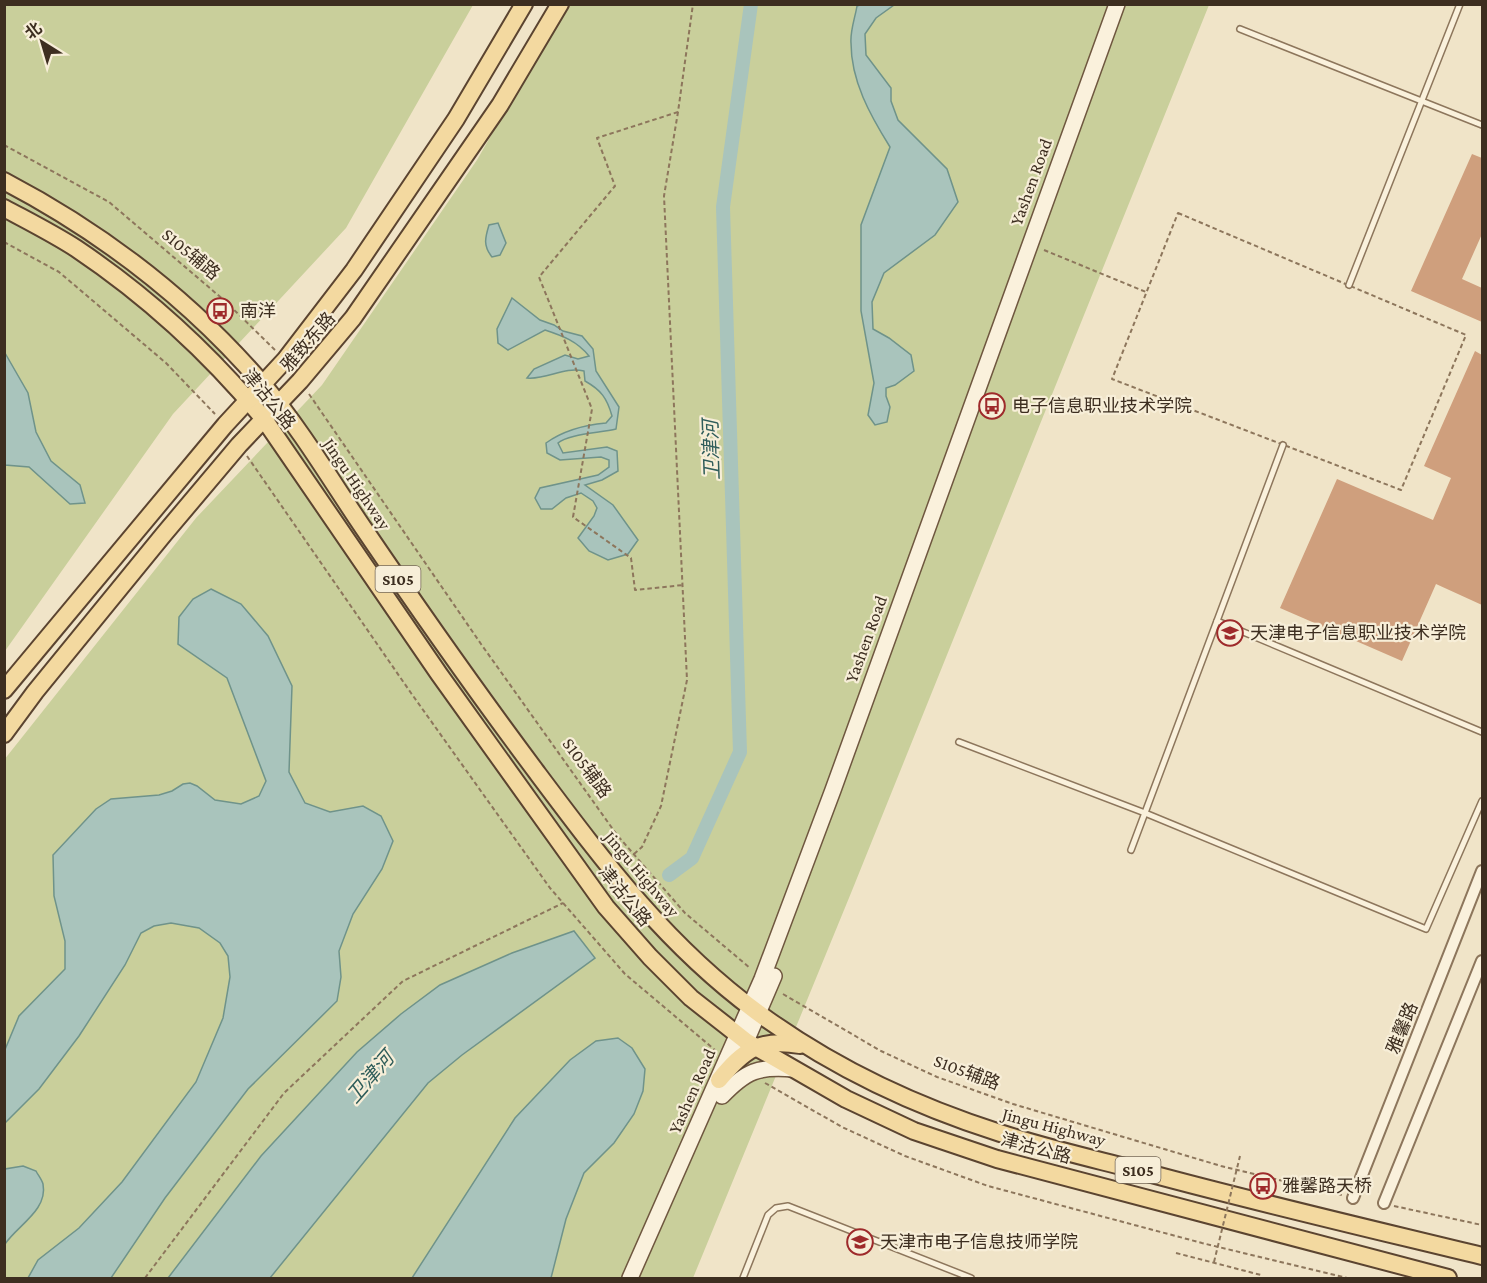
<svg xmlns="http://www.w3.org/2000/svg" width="1487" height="1283" font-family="'Crimson Pro','Noto Sans SC',serif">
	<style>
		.green { fill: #c9cf9b }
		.water { fill: #a9c4bc; stroke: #6f938a; stroke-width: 1.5 }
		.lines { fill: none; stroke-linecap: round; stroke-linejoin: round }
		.canal { stroke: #a9c4bc; stroke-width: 14 }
		.building { fill: #cf9f7d }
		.lane-casing { stroke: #8d765c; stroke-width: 8 }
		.street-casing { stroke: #8d765c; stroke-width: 14 }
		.secondary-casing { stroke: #6f573f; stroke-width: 18 }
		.primary-casing { stroke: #5b4430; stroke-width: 20 }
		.path { stroke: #8d765c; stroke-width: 2; stroke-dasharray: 4.5 3; stroke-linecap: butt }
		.lane { stroke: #faf1dc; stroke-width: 5 }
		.street { stroke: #faf1dc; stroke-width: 10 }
		.secondary { stroke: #faf1dc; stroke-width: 15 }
		.primary { stroke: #f3d9a0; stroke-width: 16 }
		.path-bridge { stroke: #8d765c; stroke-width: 2; stroke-dasharray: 4.5 3; stroke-linecap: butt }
		.labels { text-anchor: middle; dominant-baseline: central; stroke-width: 4.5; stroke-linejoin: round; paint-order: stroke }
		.shield { fill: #f7eed8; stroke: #756857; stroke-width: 1.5 }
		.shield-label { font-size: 16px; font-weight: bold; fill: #3d2e20 }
		.street-label { font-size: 18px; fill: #3d2e20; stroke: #f7eed8 }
		.poi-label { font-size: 18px; fill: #3d2e20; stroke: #f7eed8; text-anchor: start }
		.water-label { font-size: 20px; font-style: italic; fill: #2f5d5a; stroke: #f7eed8 }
	</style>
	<rect width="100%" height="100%" fill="#f0e4c8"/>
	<!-- green -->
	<g class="green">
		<polygon points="5,5 473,5 346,228 173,414 5,651"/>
		<polygon points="566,5 1209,5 851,893 693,1278 5,1278 4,760 196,518 322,385 477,160"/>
	</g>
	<!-- water -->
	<g class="water">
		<path d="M860 5H894L876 18 865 34 866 55 891 88V101L898 120 947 169 958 202 935 235 884 273 872 302 873 329 889 338 911 355 914 371 895 385 886 388V396L890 407 887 422 875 425 868 415 874 383 861 311V225L890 147C870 115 851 81 851 43 850 31 855 18 857 6Z"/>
		<path d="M498 223 506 243 500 255 492 257C483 246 485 238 489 225Z"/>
		<path d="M512 298 540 320 554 325 563 331 582 336 593 349 596 371 619 407 616 429C600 433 568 434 558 443L563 453 607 447 617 451 618 471 602 480 585 485 613 505 638 540 628 554 608 560 589 551 578 538 594 516 597 508 593 501 581 493 566 498 552 509H541L535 498 540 488 598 475 609 467V460L601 457 560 460 547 453 546 443C564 430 584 425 606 423L612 416C607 398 601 390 585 381L584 371C564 366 547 380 527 378L534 369 565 355 578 359 589 356C577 341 563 336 545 330L508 350 498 343 497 329Z"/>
		<polygon points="5,353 28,393 36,432 51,461 80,485 85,503 70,504 29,467 5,465"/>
		<polygon points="211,589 241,604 268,636 292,686 289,772 305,803 330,812 363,806 381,816 393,841 382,869 353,914 339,951 341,977 337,1001 248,1089 165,1198 111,1278 28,1278 38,1260 79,1228 122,1182 196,1082 223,1018 230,977 228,956 220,943 199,928 171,923 154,926 141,933 125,965 79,1036 39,1089 5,1123 4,1052 19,1016 65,969 65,941 54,896 53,855 96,809 111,799 159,795 172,791 183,784 190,783 197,786 215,800 241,804 259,796 266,781 227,678 178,644 179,617 193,599"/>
		<polygon points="574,931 595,958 462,1055 428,1083 270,1278 168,1278 261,1156 357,1052 401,1014 440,985 512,953"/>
		<polygon points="618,1038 632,1048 645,1069 643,1091 634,1114 614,1143 584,1173 566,1219 551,1278 412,1278 515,1118 570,1060 596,1041"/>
		<path d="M23 1166 36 1171C38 1175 42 1180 43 1184 48 1210 18 1225 5 1244V1169Z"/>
	</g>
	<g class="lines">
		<!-- canal -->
		<polyline class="canal" points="669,875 692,858 740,752 723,207 751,4"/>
	</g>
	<!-- building -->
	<g class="building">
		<polygon points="1472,154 1482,158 1482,234 1462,279 1482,288 1482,322 1411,291"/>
		<polygon points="1475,351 1482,355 1482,605 1436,584 1402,661 1280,608 1337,479 1433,520 1451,478 1424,466"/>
	</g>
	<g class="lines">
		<!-- lane casing -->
		<g class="lane-casing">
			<g id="lane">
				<polyline points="1240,29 1482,125"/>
				<polyline points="1349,285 1460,4"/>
				<polyline points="1217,621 1482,732"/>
				<polyline points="959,742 1145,813 1426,929 1482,801"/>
				<polyline points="1131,850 1283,445"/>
				<polyline points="743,1278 768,1215 776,1208 788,1206 971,1278"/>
			</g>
		</g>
		<!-- street casing -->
		<g class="street-casing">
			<g id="street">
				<polyline points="1353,1198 1482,871"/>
				<polyline points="1384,1203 1482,961"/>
			</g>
		</g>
		<!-- secondary casing -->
		<g class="secondary-casing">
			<g id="secondary">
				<polyline points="742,1051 774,976"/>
				<path d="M722 1096C746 1071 758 1066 793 1069"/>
				<polyline points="630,1278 762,979 833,790 1117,4"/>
			</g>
		</g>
		<!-- primary casing -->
		<g class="primary-casing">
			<g id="primary">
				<path d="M4 181C105 234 191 300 265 387 302 431 332 482 364 529 419 610 476 691 535 770 604 862 667 947 761 1015 834 1068 915 1106 1000 1133 1049 1149 1099 1160 1148 1173 1259 1203 1371 1229 1482 1256"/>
				<path d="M4 208C28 221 54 234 77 249 147 296 210 354 264 419L439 674 606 907 650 957 691 998 747 1042 846 1099 914 1131 997 1159 1448 1278"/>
				<polyline points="4,690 225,425 285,360 354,270 456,119 524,4"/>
				<polyline points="4,734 35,692 164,534 239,445 300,381 353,318 500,105 560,4"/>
				<path d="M719 1080C744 1050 759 1038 800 1045"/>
			</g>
		</g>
		<!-- path -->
		<g class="path">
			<polyline points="678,112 597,138 615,186 539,277 592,409 573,517 631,558 635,590 683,585"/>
			<polyline points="4,145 109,202 225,301 275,350"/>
			<polygon points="1178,213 1466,335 1401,490 1112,379"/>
			<polyline points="4,242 59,272 166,363 215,414"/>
			<polyline points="1044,250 1146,292"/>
			<polyline points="309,394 481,644 617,835 685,913 750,968"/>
			<polyline points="247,456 411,693 550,888 625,974 715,1050"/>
			<polyline points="634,854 642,847 661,806 687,680 664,196 678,112 693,4"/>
			<polyline points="783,994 881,1051 937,1077 1013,1104 1221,1166 1342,1195"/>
			<polyline points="765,1083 842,1127 905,1156 988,1186 1202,1243 1347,1278"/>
			<polyline points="1394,1206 1482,1225"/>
			<polyline points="1176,1253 1261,1275"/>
			<polyline points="145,1278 284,1093 403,981 563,903"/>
		</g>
		<!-- lane -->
		<use href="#lane" class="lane"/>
		<!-- street -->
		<use href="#street" class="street"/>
		<!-- secondary -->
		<use href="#secondary" class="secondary"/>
		<!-- primary -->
		<use href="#primary" class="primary"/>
		<!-- path-bridge -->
		<polyline class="path-bridge" points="1214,1262 1240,1156"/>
	</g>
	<!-- icons -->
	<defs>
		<g id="bus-ring" transform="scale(1.35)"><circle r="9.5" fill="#f7eed8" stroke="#9e2a2b" stroke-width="1.5"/><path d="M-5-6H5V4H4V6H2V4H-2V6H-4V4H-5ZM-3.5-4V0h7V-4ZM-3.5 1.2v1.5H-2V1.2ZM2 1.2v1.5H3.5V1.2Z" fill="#9e2a2b"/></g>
		<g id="university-ring" transform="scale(1.35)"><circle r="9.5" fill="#f7eed8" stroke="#9e2a2b" stroke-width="1.5"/><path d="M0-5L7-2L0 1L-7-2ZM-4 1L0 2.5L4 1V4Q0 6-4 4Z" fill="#9e2a2b"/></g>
		<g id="school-ring" transform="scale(1.35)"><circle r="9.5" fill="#f7eed8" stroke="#9e2a2b" stroke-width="1.5"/><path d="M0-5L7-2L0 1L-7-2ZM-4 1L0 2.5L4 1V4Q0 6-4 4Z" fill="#9e2a2b"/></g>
	</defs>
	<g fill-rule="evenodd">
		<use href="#bus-ring" x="220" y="311"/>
		<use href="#bus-ring" x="992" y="406"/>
		<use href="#university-ring" x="1230" y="633"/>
		<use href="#bus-ring" x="1263" y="1186"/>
		<use href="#school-ring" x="860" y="1242"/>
	</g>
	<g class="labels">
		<!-- shield labels -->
		<g class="shield">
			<rect x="375.5" y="566" width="45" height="26" rx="4.5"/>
			<rect x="1115.5" y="1157" width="45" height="26" rx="4.5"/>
		</g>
		<g class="shield-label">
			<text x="398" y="579">S105</text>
			<text x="1138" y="1170">S105</text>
		</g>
		<!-- street labels -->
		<g class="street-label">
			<text transform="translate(1031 182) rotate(-70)">Yashen Road</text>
			<text transform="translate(191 254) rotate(40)">S105辅路</text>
			<text transform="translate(308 342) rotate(-49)">雅致东路</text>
			<text transform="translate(269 399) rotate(51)">津沽公路</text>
			<text transform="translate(357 484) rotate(56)">Jingu Highway</text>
			<text transform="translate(866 639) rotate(-70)">Yashen Road</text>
			<text transform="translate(587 768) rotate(54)">S105辅路</text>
			<text transform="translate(642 874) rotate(50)">Jingu Highway</text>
			<text transform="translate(625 896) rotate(51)">津沽公路</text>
			<text transform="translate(1402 1028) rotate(-68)">雅馨路</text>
			<text transform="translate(967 1072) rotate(21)">S105辅路</text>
			<text transform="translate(692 1091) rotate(-66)">Yashen Road</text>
			<text transform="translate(1054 1127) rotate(15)">Jingu Highway</text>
			<text transform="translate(1036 1148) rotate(15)">津沽公路</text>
		</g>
		<!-- poi labels -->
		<g class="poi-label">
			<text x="240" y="311">南洋</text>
			<text x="1012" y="406">电子信息职业技术学院</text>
			<text x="1250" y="633">天津电子信息职业技术学院</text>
			<text x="1282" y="1186">雅馨路天桥</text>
			<text x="880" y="1242">天津市电子信息技师学院</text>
		</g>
		<!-- water labels -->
		<g class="water-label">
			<text transform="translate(711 450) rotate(-92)">卫津河</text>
			<text transform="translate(370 1077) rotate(-49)">卫津河</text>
		</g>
	</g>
	<!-- border -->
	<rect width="1487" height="1283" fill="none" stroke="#3d2e20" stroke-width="12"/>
	<!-- north arrow -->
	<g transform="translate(42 42) rotate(323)" stroke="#f7eed8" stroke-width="4.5" paint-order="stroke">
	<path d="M0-4.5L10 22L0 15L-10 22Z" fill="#3d2e20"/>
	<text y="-9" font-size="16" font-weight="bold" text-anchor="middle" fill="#3d2e20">北</text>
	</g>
</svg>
